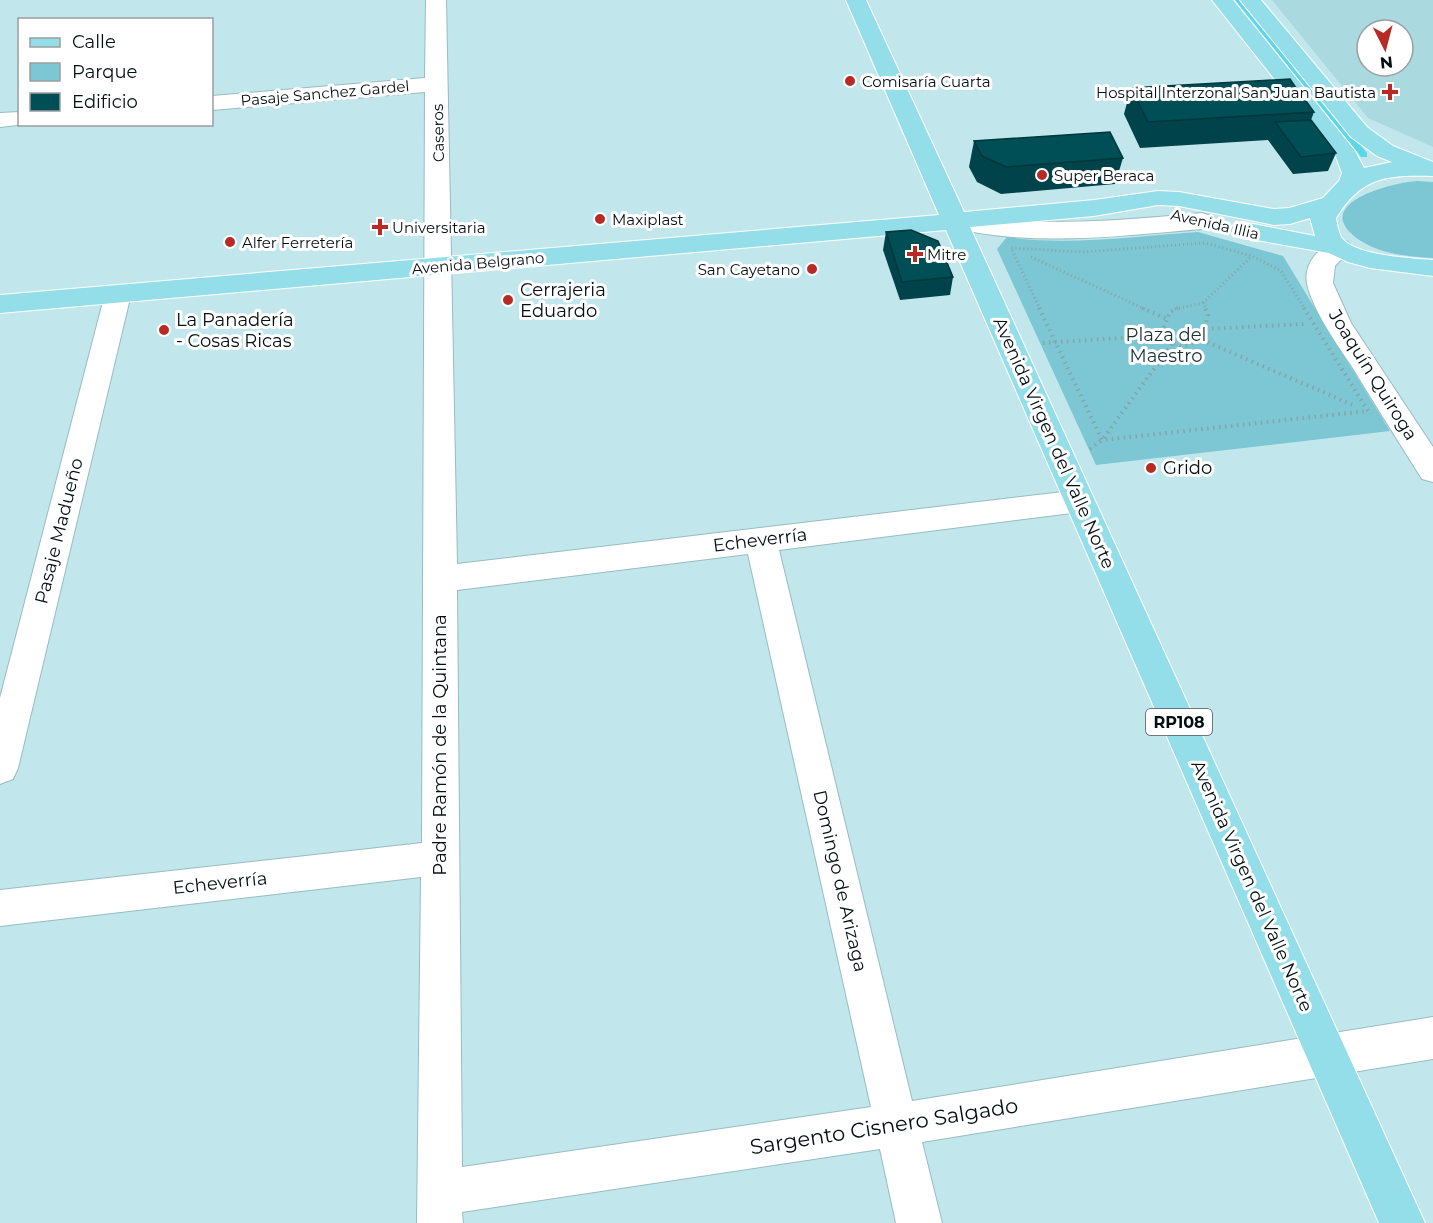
<svg xmlns="http://www.w3.org/2000/svg" width="1433" height="1223" font-family="Montserrat,sans-serif">
	<style>
		.built { fill: #aad9df; fill-rule: evenodd }
		.green { fill: #7cc7d3 }
		.lines { fill: none; stroke-linecap: round; stroke-linejoin: round }
		.stream { fill: #5cd7e8; fill-rule: evenodd }
		.minor-casing { stroke: #97bcc1; stroke-width: 2 }
		.major-casing { stroke: #fff; stroke-width: 2 }
		.path-far1 { stroke: #86a4a9; stroke-width: 3; stroke-dasharray: 1 3; stroke-linecap: butt }
		.path { stroke: #86a4a9; stroke-width: 4; stroke-dasharray: 1.5 4.5; stroke-linecap: butt }
		.minor { fill: #fff; fill-rule: evenodd }
		.major { fill: #93dee8; fill-rule: evenodd }
		.wall { fill: #00434a }
		.building { fill: #004e56; stroke: #00373c; stroke-width: 1.5 }
		.poi-dot { fill: #b92a25; stroke: #fff; stroke-width: 2 }
		.labels { text-anchor: middle; dominant-baseline: central; stroke-width: 6; stroke-linejoin: round; paint-order: stroke }
		.far-poi-label { font-size: 15px; fill: #030f11; stroke: #fff; text-anchor: start }
		.far-street-label { font-size: 15px; fill: #030f11; stroke: #fff }
		.shield { fill: #fff; stroke: #4f5758; stroke-width: 1.5 }
		.shield-label { font-size: 16px; font-weight: bold; fill: #030f11 }
		.poi-label { font-size: 18px; fill: #030f11; stroke: #fff; text-anchor: start }
		.park-label { font-size: 18px; fill: #1c3235; stroke: #fff }
		.street-label { font-size: 18px; fill: #030f11; stroke: #fff }
		.near-street-label { font-size: 21px; fill: #030f11; stroke: #fff }
	</style>
	<rect width="100%" height="100%" fill="#c1e7ed"/>
	<!-- built -->
	<path class="built" d="M1272 0H1433V147L1368 118ZM1367 30H1403V66H1367Z"/>
	<!-- green -->
	<g class="green">
		<path d="M1417 181 1433 182V258C1410 257 1381 254 1361 241 1306 205 1389 183 1417 181Z"/>
		<path d="M1198 232 1283 256 1390 431 1096 465 997 249 1007 237C1070 246 1135 236 1198 232Z"/>
	</g>
	<g class="lines">
		<!-- stream -->
		<polygon class="stream" points="1235,0 1241,0 1367,153 1367,157 1361,157"/>
		<!-- minor casing -->
		<g class="minor-casing">
			<g id="minor">
				<path d="M426 0H446L457 564 1080 490 1091 493 1095 501 1091 509 1080 512 779 550 912 1101 1433 1017V1059L922 1142 942 1223H896L880 1149 462 1212 463 1223H417L421 877 0 926V890L422 843 425 92 212 110V96L425 78ZM748 554 871 1107 462 1167 457 590Z"/>
				<polygon points="20,112 20,124 26,124 0,127 0,113"/>
				<path d="M955 213C1038 228 1119 221 1202 213L1211 216 1215 221 1211 226 1202 229C1117 236 1030 248 946 226L942 221 946 216Z"/>
				<path d="M1339 240 1348 242 1352 248 1335 266 1333 283 1351 323 1433 447V482L1422 479C1398 441 1374 403 1351 365 1336 343 1313 310 1307 284 1303 263 1320 245 1339 240Z"/>
				<polygon points="118,285 127,288 131,294 18,768 13,779 0,784 0,698 105,294 109,288"/>
			</g>
		</g>
		<!-- major casing -->
		<g class="major-casing">
			<path id="major" d="M846 0H866L964 212 1094 200 1158 191 1179 192 1274 209 1289 208 1323 198 1339 181 1342 173 1336 157 1212 0H1233L1355 151 1364 168 1392 162 1377 156 1351 137 1240 0H1261L1367 127 1393 146 1433 162V176C1387 175 1362 176 1336 218 1337 224 1338 231 1341 237 1354 256 1411 258 1433 260V276L1370 268 1348 262 1329 253 1234 236 1230 230 1234 224 1243 222 1315 236 1310 218 1290 224 1274 225 1179 206 1158 205 1094 216 970 227 1425 1223H1379L946 230 0 313V295L939 215Z"/>
		</g>
		<!-- path-far1 -->
		<g class="path-far1">
			<polyline points="1031,257 1145,309"/>
			<polyline points="1203,303 1250,258"/>
			<polyline points="1040,309 1011,248 1083,252 1205,243 1252,256 1281,271 1305,309"/>
			<polyline points="1175,309 1203,303 1206,309"/>
		</g>
		<!-- path -->
		<g class="path">
			<polyline points="1039,308 1102,440 1368,411 1304,308"/>
			<polyline points="1142,308 1167,319"/>
			<polyline points="1178,308 1170,312 1163,330 1166,341 1184,346 1202,340 1208,315 1205,308"/>
			<polyline points="1206,329 1304,324"/>
			<polyline points="1202,340 1353,405"/>
			<polyline points="1043,343 1165,335"/>
			<polyline points="1090,449 1102,440 1172,344"/>
		</g>
		<!-- minor -->
		<use href="#minor" class="minor"/>
		<!-- major -->
		<use href="#major" class="major"/>
	</g>
	<!-- wall -->
	<g class="wall">
		<polygon points="1131,88 1306,101 1314,112 1311,120 1336,153 1328,171 1293,174 1268,140 1140,148 1124,114"/>
		<polygon points="974,141 1123,158 1115,184 1001,194 977,182 969,167"/>
		<polygon points="886,232 953,277 950,295 900,300 883,250"/>
	</g>
	<!-- building -->
	<g class="building">
		<polygon points="1290,79 1296,88 1307,94 1306,101 1314,112 1148,122 1131,88"/>
		<polygon points="1311,120 1336,153 1301,157 1275,122"/>
		<polygon points="1110,132 1123,158 1006,167 982,156 974,141"/>
		<polygon points="911,230 938,241 953,277 902,282 886,232"/>
	</g>
	<!-- markers -->
	<g class="poi-dot">
		<circle cx="850" cy="81" r="6"/>
		<path d="M1387 83h6v6h6v6h-6v6h-6v-6h-6v-6h6z"/>
		<circle cx="1042" cy="175" r="6"/>
		<circle cx="600" cy="219" r="6"/>
		<path d="M377 218h6v6h6v6h-6v6h-6v-6h-6v-6h6z"/>
		<circle cx="230" cy="242" r="6"/>
		<path d="M912 245h6v6h6v6h-6v6h-6v-6h-6v-6h6z"/>
		<circle cx="812" cy="269" r="6"/>
		<circle cx="508" cy="300" r="6"/>
		<circle cx="164" cy="330" r="6"/>
		<circle cx="1151" cy="468" r="6"/>
	</g>
	<g class="labels">
		<!-- far-poi labels -->
		<g class="far-poi-label">
			<text x="862" y="81">Comisaría Cuarta</text>
			<text x="1376" y="92" text-anchor="end">Hospital Interzonal San Juan Bautista</text>
			<text x="1054" y="175">Super Beraca</text>
			<text x="612" y="219">Maxiplast</text>
			<text x="392" y="227">Universitaria</text>
			<text x="242" y="242">Alfer Ferretería</text>
			<text x="927" y="254">Mitre</text>
			<text x="800" y="269" text-anchor="end">San Cayetano</text>
		</g>
		<!-- far-street labels -->
		<g class="far-street-label">
			<text transform="translate(325 93) rotate(-5)">Pasaje Sanchez Gardel</text>
			<text transform="translate(438 133) rotate(-91)">Caseros</text>
			<text transform="translate(1215 224) rotate(13)">Avenida Illia</text>
			<text transform="translate(478 263) rotate(-5)">Avenida Belgrano</text>
		</g>
		<!-- shield labels -->
		<rect class="shield" x="1146" y="709" width="66" height="26" rx="4.5"/>
		<g class="shield-label">
			<text x="1179" y="722">RP108</text>
		</g>
		<!-- poi labels -->
		<g class="poi-label">
			<text x="520" y="290">Cerrajeria<tspan x="520" dy="21">Eduardo</tspan></text>
			<text x="176" y="320">La Panadería<tspan x="176" dy="21">- Cosas Ricas</tspan></text>
			<text x="1163" y="468">Grido</text>
		</g>
		<!-- park labels -->
		<g class="park-label">
			<text x="1166" y="335">Plaza del<tspan x="1166" dy="21">Maestro</tspan></text>
		</g>
		<!-- street labels -->
		<g class="street-label">
			<text transform="translate(1373 375) rotate(58)">Joaquín Quiroga</text>
			<text transform="translate(1054 443) rotate(66)">Avenida Virgen del Valle Norte</text>
			<text transform="translate(59 531) rotate(-76)">Pasaje Madueño</text>
			<text transform="translate(760 540) rotate(-7)">Echeverría</text>
			<text transform="translate(440 745) rotate(-90)">Padre Ramón de la Quintana</text>
			<text transform="translate(840 881) rotate(77)">Domingo de Arizaga</text>
			<text transform="translate(220 883) rotate(-6)">Echeverría</text>
			<text transform="translate(1252 886) rotate(66)">Avenida Virgen del Valle Norte</text>
		</g>
		<!-- near-street labels -->
		<g class="near-street-label">
			<text transform="translate(884 1126) rotate(-9)">Sargento Cisnero Salgado</text>
		</g>
	</g>
	<!-- legend -->
	<rect x="18" y="18" width="195" height="108" fill="#ffffff" stroke="#9a9fa0" stroke-width="1.5"/>
	<rect x="30" y="38" width="30" height="9" fill="#93dee8" stroke="#9a9fa0" stroke-width="1.5"/>
	<text x="72" y="48" font-size="18" fill="#030f11">Calle</text>
	<rect x="30" y="63" width="30" height="18" fill="#7cc7d3" stroke="#9a9fa0" stroke-width="1.5"/>
	<text x="72" y="78" font-size="18" fill="#030f11">Parque</text>
	<rect x="30" y="93" width="30" height="18" fill="#004e56" stroke="#9a9fa0" stroke-width="1.5"/>
	<text x="72" y="108" font-size="18" fill="#030f11">Edificio</text>
	<!-- north arrow -->
	<g transform="translate(1385 48) rotate(174)"><circle r="28" fill="#ffffff" stroke="#9a9fa0" stroke-width="1.5"/>
	<path d="M0-4.5L10 22L0 15L-10 22Z" fill="#b92a25"/>
	<text y="-9" font-size="16" font-weight="bold" text-anchor="middle" fill="#030f11">N</text>
	</g>
</svg>
